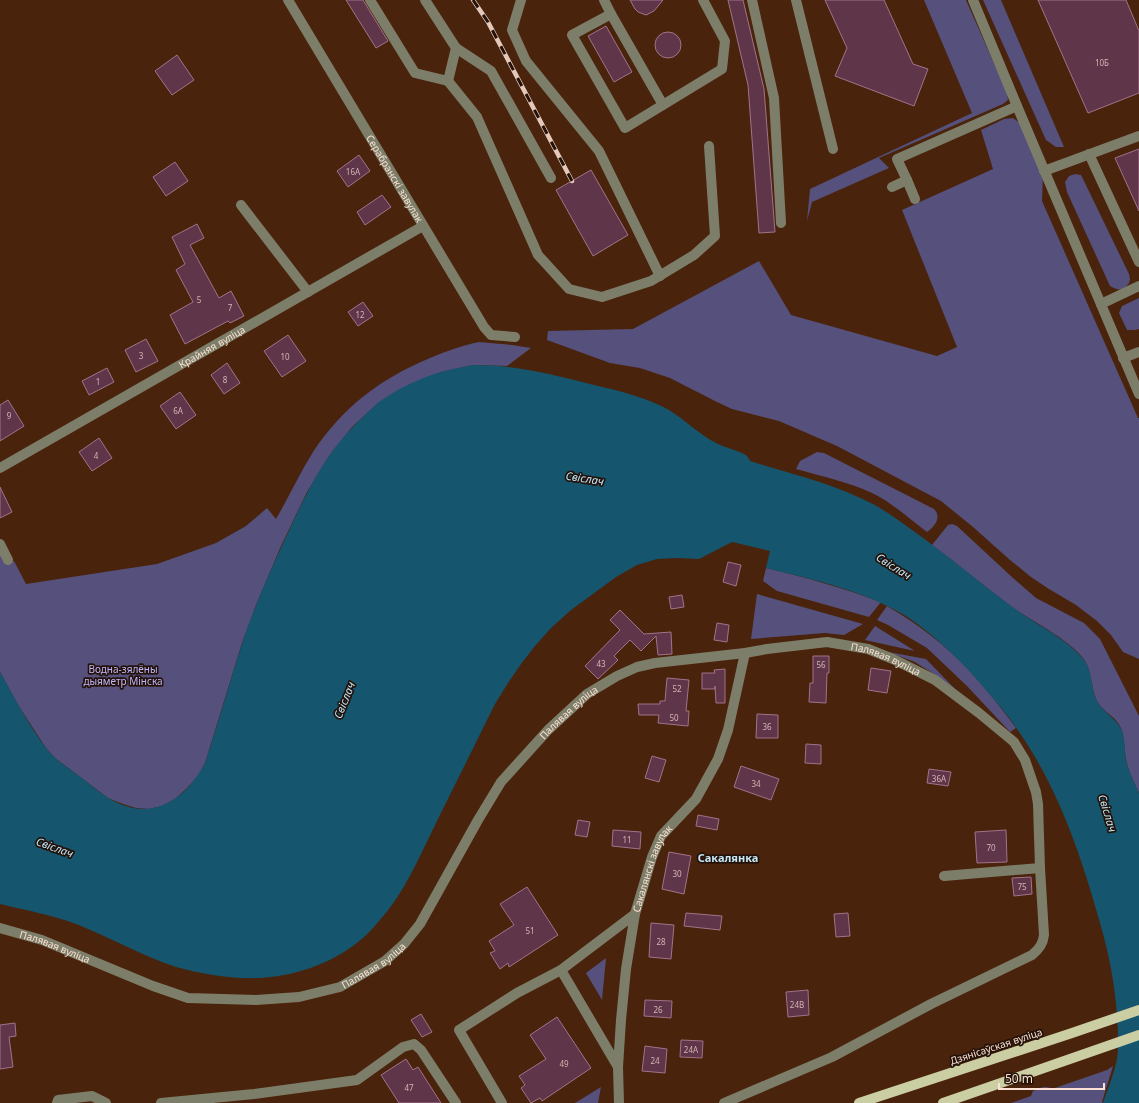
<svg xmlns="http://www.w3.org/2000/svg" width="1139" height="1103" font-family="'Noto Sans',sans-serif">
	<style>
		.green { fill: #55507c }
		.water { fill: #15556e }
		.building { fill: #5f354a; stroke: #a27389 }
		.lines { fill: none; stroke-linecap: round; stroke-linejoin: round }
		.minor { stroke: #7d7e69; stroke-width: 10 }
		.major { stroke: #cbcda2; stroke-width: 10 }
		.rail-casing { stroke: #e4c9ba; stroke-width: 4.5 }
		.rail { stroke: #241209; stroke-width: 3; stroke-dasharray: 9; stroke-linecap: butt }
		.labels { text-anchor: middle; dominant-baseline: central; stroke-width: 3.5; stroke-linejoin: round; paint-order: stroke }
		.number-label { font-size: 8px; fill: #d3b6b1 }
		.street-label { font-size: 10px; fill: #fae1d3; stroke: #241209 }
		.park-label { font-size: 10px; fill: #bfb7fd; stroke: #241209 }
		.water-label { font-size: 11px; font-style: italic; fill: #c0e8fb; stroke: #241209 }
		.neighbourhood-label { font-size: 11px; font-weight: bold; fill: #c7e7f7; stroke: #241209 }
	</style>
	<rect width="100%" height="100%" fill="#4a230c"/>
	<!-- green -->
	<g class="green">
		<polygon points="924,0 966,0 1007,93 1008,100 1003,104 879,158 889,168 812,202 807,221 810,189 972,113"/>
		<polygon points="983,0 1001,0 1064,147 1056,147 1046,140"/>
		<polygon points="1013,118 1021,124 1043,174 1042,201 1138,418 1139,418 1139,659 1123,652 1111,635 1097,621 1076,605 1049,589 1031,577 1010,560 973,527 941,501 837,446 779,421 732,409 715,401 670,378 640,368 610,363 547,340 548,331 633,329 759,261 791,315 937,356 957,347 902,210 993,169 981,130 1004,119"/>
		<path d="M1075 174 1081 175 1084 181 1129 274 1130 279 1129 283C1123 291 1119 291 1110 286L1067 192 1065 182 1069 176Z"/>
		<polygon points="1139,298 1139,329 1135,330 1127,330 1119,313 1122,306"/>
		<path d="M479 342 512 345 531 348 507 366 474 365 441 372 378 403 352 427 329 456 307 492 281 546 256 605 242 643 205 763 198 776 187 788 175 799 162 806 149 809 136 808 123 804 108 798 55 758 46 748 18 705 0 672V552L6 561H14L26 584 157 564 216 543 246 526 267 508 276 519C289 497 299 474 313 452 343 407 380 379 430 358 447 351 460 346 479 342Z"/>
		<path d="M817 452 824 453 934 509C942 517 935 526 927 532 910 519 891 502 872 493 848 482 821 476 796 469L800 461Z"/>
		<path d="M952 524 957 526 1013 578 1036 598 1084 623 1100 639 1139 716V793C1134 782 1128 771 1126 759 1124 749 1125 736 1120 726 1114 715 1101 711 1096 699 1091 687 1092 673 1085 661 1071 640 1033 622 1012 607 985 587 959 565 932 545L948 525Z"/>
		<path d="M766 568C805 577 843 588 881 602L869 617 777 591 763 581Z"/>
		<polygon points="757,594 863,624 844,635 825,633 751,639"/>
		<path d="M887 606C918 624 947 646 972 673 987 690 1002 709 1016 728L1010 732 967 686 927 648 888 625 877 620Z"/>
		<polygon points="875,626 915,651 865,640"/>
		<polygon points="888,652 926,659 957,691 934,674 915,662"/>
		<polygon points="606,958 602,1000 586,973"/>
		<path d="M1113 1066 1102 1102 1103 1103H1011L1031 1096 1033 1091C1041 1088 1044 1085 1052 1089L1107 1070Z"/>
		<polygon points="601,1087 598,1103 575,1103"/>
	</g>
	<!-- water -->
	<path class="water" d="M474 365C516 365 554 375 594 385 619 391 646 397 669 410 685 420 699 434 716 443 723 447 743 452 747 456 748 457 749 459 750 461 792 474 836 484 875 505 889 513 902 523 915 532 948 556 979 582 1011 606 1033 623 1067 638 1084 660 1092 671 1091 685 1095 697 1100 710 1113 716 1120 727 1126 737 1124 749 1126 760 1128 771 1134 782 1139 793V1103H1103C1108 1088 1114 1074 1117 1059 1119 1045 1118 1031 1117 1017 1115 984 1109 954 1100 923 1081 855 1058 787 1017 729 1008 715 997 703 986 690 964 664 938 638 909 618 866 591 815 580 766 568L770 551 732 542 699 559 678 558 657 559 637 565 616 577 571 610 551 628 535 646 521 664 508 683 495 704C476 742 457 781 438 819 421 853 405 893 379 921 373 928 366 936 358 942 331 964 292 977 257 978 230 979 202 974 176 967 142 956 110 937 76 924 52 915 25 910 0 904V672C14 697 28 724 46 748 56 761 70 769 83 779 91 785 99 792 107 797 149 824 184 802 205 763 218 724 229 684 242 644 255 603 274 563 292 524 312 482 329 448 364 416 369 411 374 406 379 402 409 381 439 370 474 365Z"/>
	<!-- building -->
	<g class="building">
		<polygon points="346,0 363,0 388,41 376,48"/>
		<polygon points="630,0 663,0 654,11 646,15 638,12 635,9"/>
		<polygon points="728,0 743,0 764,89 775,232 759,233 748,85"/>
		<polygon points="825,0 884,0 913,64 928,69 914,106 835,76 847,48"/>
		<polygon points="1038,0 1126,0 1139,31 1139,93 1088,113"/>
		<polygon points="606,26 632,72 614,82 588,36"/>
		<circle cx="668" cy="45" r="13"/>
		<polygon points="177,55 194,80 172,95 155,71"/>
		<polygon points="1139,149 1139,211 1115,158"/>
		<polygon points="359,155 370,171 348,187 337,171"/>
		<polygon points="175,162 188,181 166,196 153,177"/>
		<polygon points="591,170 628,235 593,256 556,190"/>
		<polygon points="382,195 391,207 365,225 357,212"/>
		<polygon points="197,224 204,238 190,245 219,298 231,291 244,316 230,323 228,321 185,344 170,315 193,302 176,270 185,264 172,237"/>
		<polygon points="363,302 373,316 358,326 348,312"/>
		<polygon points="288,335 306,361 282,377 264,351"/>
		<polygon points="146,339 158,361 136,372 125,350"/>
		<polygon points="227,363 240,383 224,394 211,375"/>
		<polygon points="107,368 114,382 89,395 82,381"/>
		<polygon points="180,392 196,415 176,429 160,406"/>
		<polygon points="8,400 24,426 0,441 0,405"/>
		<polygon points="99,438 112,458 92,471 79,452"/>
		<polygon points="0,487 12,512 0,518"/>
		<polygon points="728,562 741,565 736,586 723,582"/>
		<polygon points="682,595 684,607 671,609 669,597"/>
		<polygon points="620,610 644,634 671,632 672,654 658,655 656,636 641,651 630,640 614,656 618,660 598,679 585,666 620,630 610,620"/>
		<polygon points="717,623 729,625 727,642 714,640"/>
		<polygon points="813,656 829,656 829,673 827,673 826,703 809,702 810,683 813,683"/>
		<polygon points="871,668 891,671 887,693 868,690"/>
		<polygon points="725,669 725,703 716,703 715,686 715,689 702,689 702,673 715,673 714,670"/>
		<polygon points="667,678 689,680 686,711 689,711 688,726 658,723 659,715 639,715 638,704 660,704 660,701 665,701"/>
		<polygon points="757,714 778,715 778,738 756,738"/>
		<polygon points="806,744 821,745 821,764 805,763"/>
		<polygon points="652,756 666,760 659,782 645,778"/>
		<polygon points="741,766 779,779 771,800 734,787"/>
		<polygon points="929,769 951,772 948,786 927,783"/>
		<polygon points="698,815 719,819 717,830 696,826"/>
		<polygon points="578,820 590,822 587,837 575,835"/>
		<polygon points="613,830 641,832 640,849 612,846"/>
		<polygon points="1006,830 1007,862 977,863 975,832"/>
		<polygon points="669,852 691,856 684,894 662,889"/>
		<polygon points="1031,877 1032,894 1014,896 1012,878"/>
		<polygon points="527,887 558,935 509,967 508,963 500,969 490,953 495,951 489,941 514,925 500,904"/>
		<polygon points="686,913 722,916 720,930 684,926"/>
		<polygon points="848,913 850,936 836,937 834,914"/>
		<polygon points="651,923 674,925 671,959 649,957"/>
		<polygon points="808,990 809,1015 788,1017 786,992"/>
		<polygon points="645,1000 672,1001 671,1018 644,1016"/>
		<polygon points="421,1014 432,1032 422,1037 411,1020"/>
		<polygon points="557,1017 591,1068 542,1101 540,1098 531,1103 521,1088 525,1085 519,1076 546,1059 530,1035"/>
		<polygon points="15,1023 16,1036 9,1037 13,1067 0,1069 0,1025"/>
		<polygon points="681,1040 703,1041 702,1058 680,1057"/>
		<polygon points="645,1046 667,1049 665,1073 642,1071"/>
		<polygon points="406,1059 413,1070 418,1067 441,1103 399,1103 381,1075"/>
	</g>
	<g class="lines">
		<!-- minor -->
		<g class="minor">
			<path id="s1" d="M288 0 484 327 491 335 515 337"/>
			<polyline points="370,0 415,73 448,81"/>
			<polyline points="425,0 456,48 448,81 477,117 538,255 569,289 602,297 651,281 694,255 715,236 709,146"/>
			<polyline points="521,0 512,30 526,61 599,151 660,276"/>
			<polyline points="604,0 611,14 572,35 625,128 722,69 725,41 703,0"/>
			<polyline points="752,0 774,98 781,223"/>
			<polyline points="796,0 833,149"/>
			<polyline points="973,0 1017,106 1139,394"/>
			<polyline points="611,14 663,105"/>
			<polyline points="456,48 491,71 551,178"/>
			<polyline points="1089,154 1139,262"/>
			<polyline points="1044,171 1139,136"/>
			<polyline points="907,180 915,199"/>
			<polyline points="892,187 907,180 897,159 1017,106"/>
			<polyline points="241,205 308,292"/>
			<polyline points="1101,304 1139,286"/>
			<polyline points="1123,358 1139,352"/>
			<path id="s2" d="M0 468 423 226"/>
			<polyline points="0,544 8,560"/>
			<path id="s3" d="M0 928 42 940 153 986 188 998 256 1000 299 997 340 987 385 961 404 944 420 924 478 820 501 782 548 730 587 694 617 676 637 667 655 663 745 653 767 649 827 642 868 649 893 659 935 680 979 713 1014 742 1025 760 1036 792 1038 804 1040 868 944 876"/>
			<polyline points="561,970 635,914"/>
			<polyline points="57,1103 58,1100 92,1096 106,1103"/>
			<polyline points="161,1103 254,1094 357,1080 403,1047 414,1044 421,1050 456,1103"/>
			<polyline points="502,1103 459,1030 517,993 561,970 618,1067"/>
			<path id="s4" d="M619 1103 618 1067 621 1020 626 969 635 914 652 857 661 836 696 799 718 759 728 730 745 653"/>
			<path d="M724 1103 832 1057 931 1004 1032 955C1039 949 1043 944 1044 935L1040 868"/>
		</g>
		<!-- major -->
		<g class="major">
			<polyline points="859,1103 1072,1033 1139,1010"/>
			<polyline points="943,1103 1139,1035"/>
		</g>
		<!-- rail casing -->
		<g class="rail-casing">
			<polyline id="rail" points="473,0 488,22 572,181"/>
		</g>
		<!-- rail -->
		<use href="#rail" class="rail"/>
	</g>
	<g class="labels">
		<!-- number labels -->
		<g class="number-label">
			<text x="1102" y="62">10Б</text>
			<text x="353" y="171">16А</text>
			<text x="199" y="299">5</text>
			<text x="230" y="307">7</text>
			<text x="360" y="314">12</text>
			<text x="141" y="355">3</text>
			<text x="285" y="356">10</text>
			<text x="225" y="379">8</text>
			<text x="98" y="381">1</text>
			<text x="178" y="410">6А</text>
			<text x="9" y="415">9</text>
			<text x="96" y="455">4</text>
			<text x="601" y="663">43</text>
			<text x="821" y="664">56</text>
			<text x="677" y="688">52</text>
			<text x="674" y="717">50</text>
			<text x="767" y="726">36</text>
			<text x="939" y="778">36А</text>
			<text x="756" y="783">34</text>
			<text x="627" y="839">11</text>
			<text x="991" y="847">70</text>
			<text x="677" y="873">30</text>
			<text x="1022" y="886">75</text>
			<text x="530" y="930">51</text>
			<text x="661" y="941">28</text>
			<text x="797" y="1004">24В</text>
			<text x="658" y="1009">26</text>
			<text x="691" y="1049">24А</text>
			<text x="655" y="1060">24</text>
			<text x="564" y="1063">49</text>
			<text x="409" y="1087">47</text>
		</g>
		<!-- street labels -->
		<g class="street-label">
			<text stroke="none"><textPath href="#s1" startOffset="208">Серабранскі завулак</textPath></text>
			<text stroke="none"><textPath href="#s2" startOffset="244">Крайняя вуліца</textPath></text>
			<text stroke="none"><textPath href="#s3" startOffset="1054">Палявая вуліца</textPath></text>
			<text stroke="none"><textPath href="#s3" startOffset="718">Палявая вуліца</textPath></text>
			<text stroke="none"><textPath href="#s4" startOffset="239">Сакалянскі завулак</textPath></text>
			<text stroke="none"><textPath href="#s3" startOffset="58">Палявая вуліца</textPath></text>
			<text stroke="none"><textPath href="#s3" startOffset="394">Палявая вуліца</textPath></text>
			<text transform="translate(996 1046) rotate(-18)">Дзянісаўская вуліца</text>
		</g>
		<!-- park labels -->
		<g class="park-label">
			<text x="123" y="669">Водна-зялёны<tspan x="123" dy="12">дыяметр Мінска</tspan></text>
		</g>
		<!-- water labels -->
		<g class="water-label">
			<text transform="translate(585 478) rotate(9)">Свіслач</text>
			<text transform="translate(894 566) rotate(32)">Свіслач</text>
			<text transform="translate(344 700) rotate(-68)">Свіслач</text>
			<text transform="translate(1108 813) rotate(73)">Свіслач</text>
			<text transform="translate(55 847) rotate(20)">Свіслач</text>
		</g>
		<!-- neighbourhood labels -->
		<g class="neighbourhood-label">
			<text x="728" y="857">Сакалянка</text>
		</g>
	</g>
	<!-- scale -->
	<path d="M999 1083v6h105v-6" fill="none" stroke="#fae1d3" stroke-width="2"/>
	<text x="1005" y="1083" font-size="12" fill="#fae1d3" stroke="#241209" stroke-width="3" paint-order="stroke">50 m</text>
</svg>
